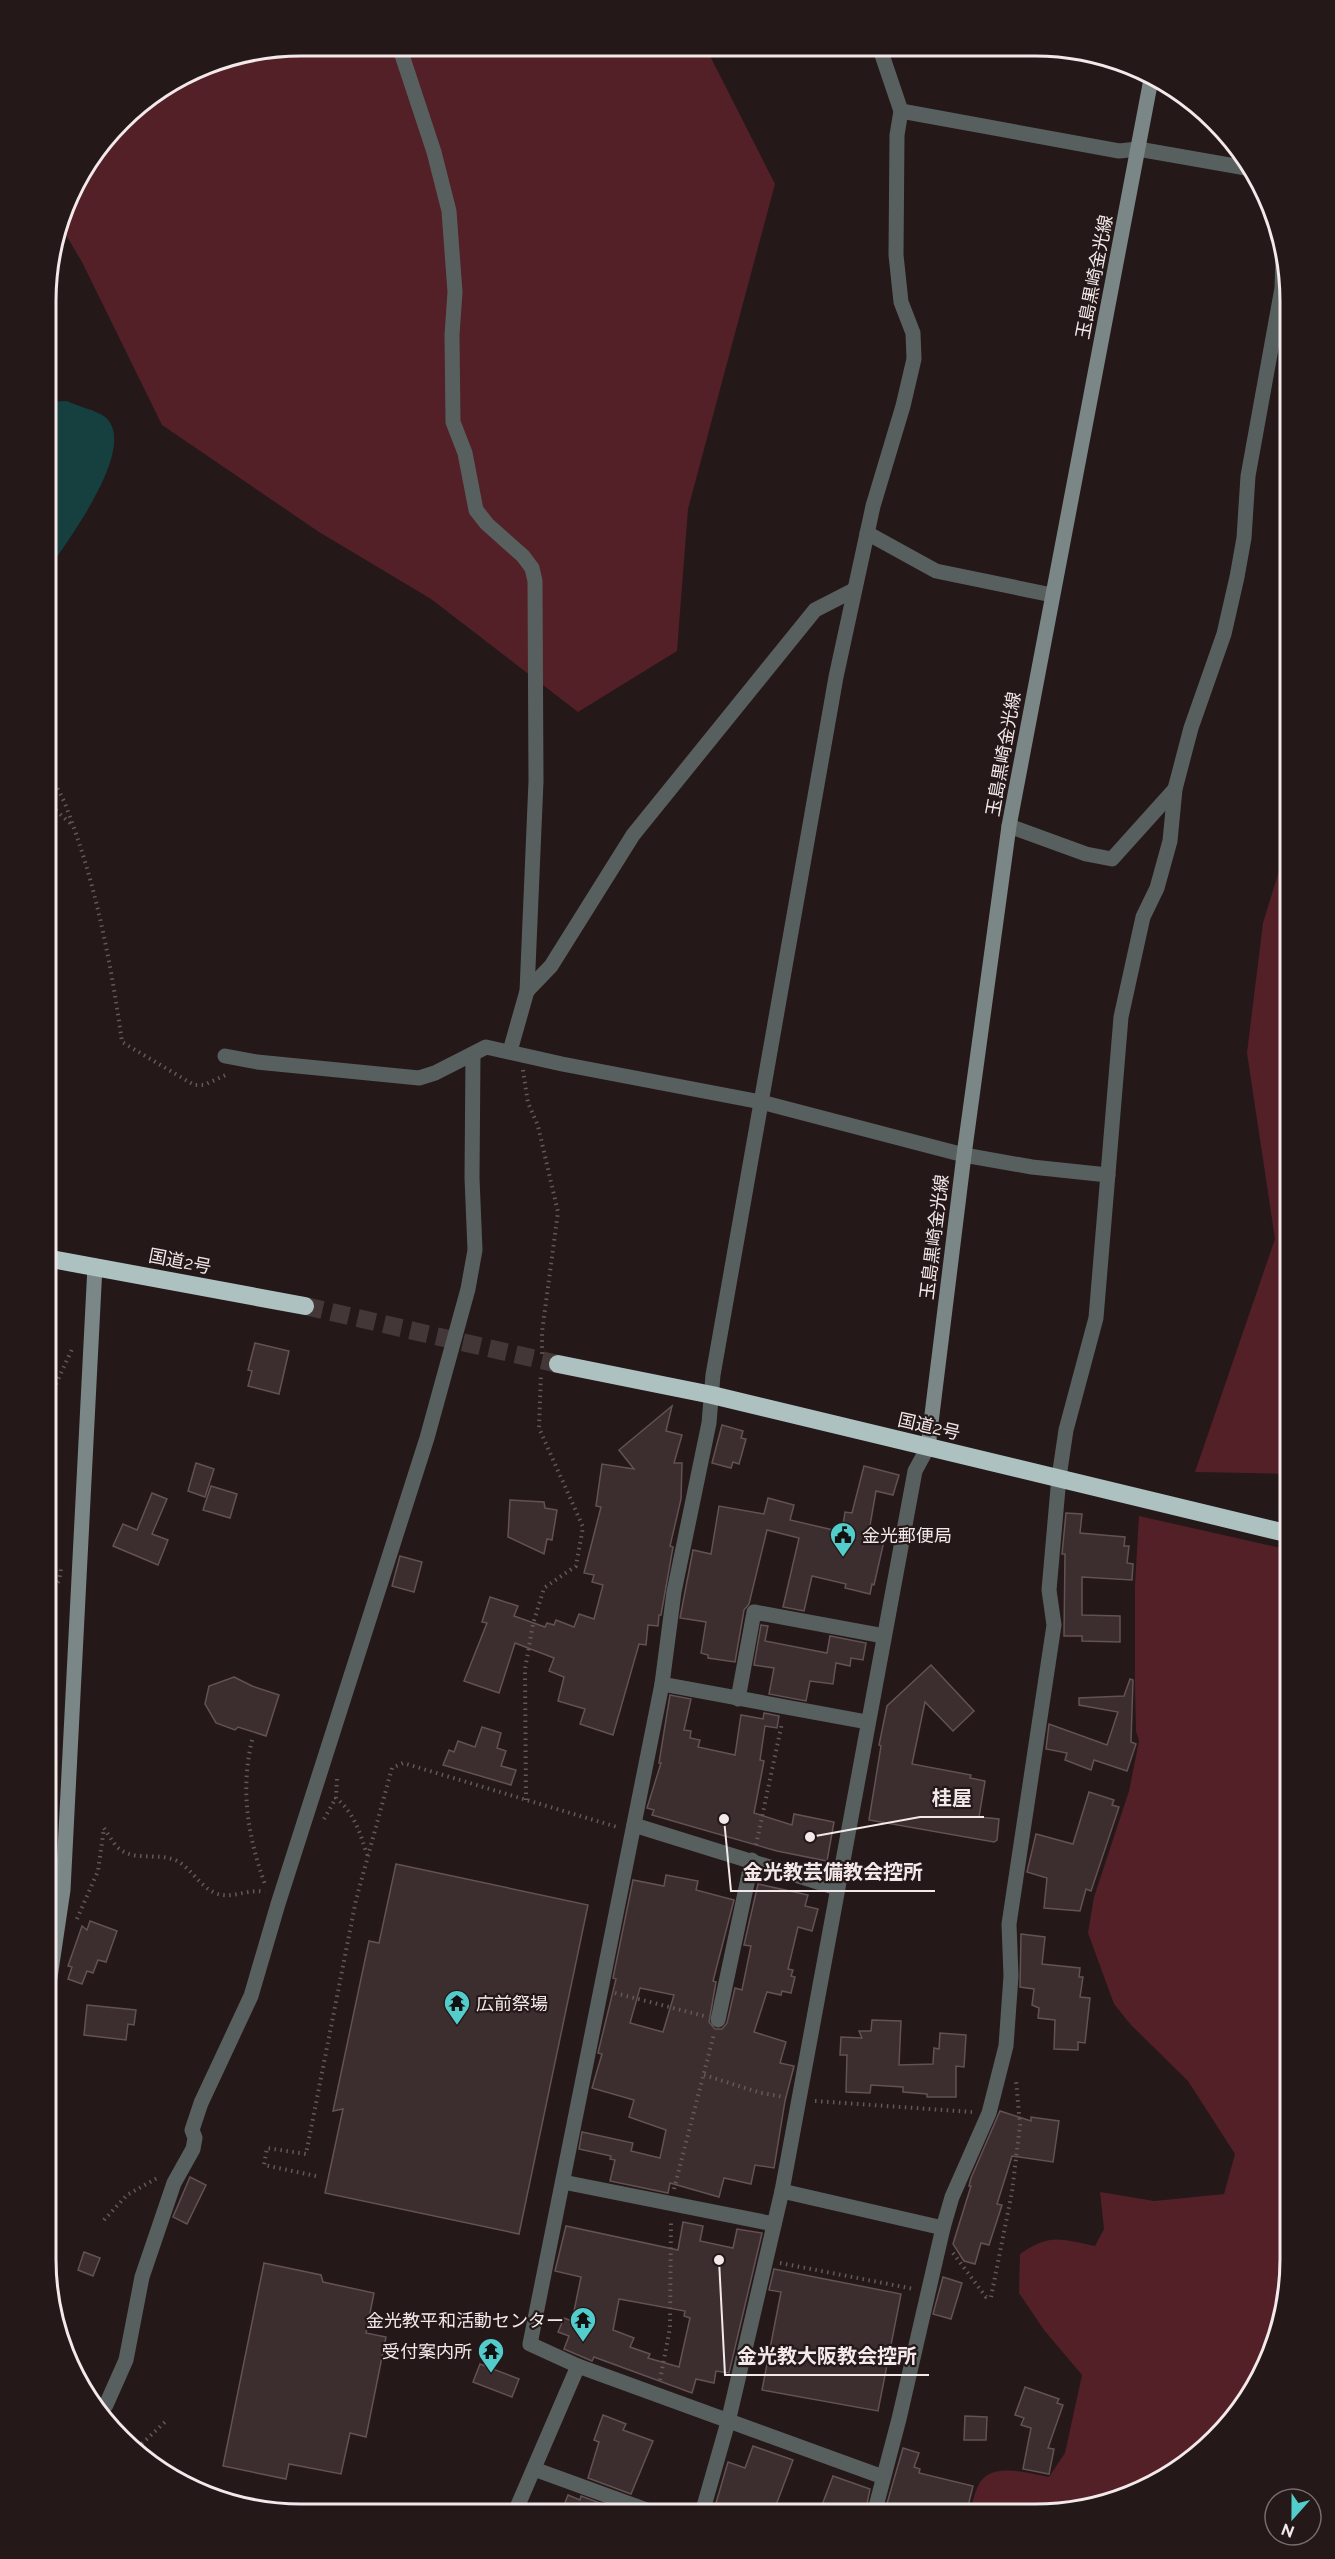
<svg xmlns="http://www.w3.org/2000/svg" width="1335" height="2559" font-family="Raleway,'Noto Sans JP',sans-serif">
	<style>
		.green { fill: #522026 }
		.water { fill: #15403f }
		.building { fill: #3c2d2e; stroke: #635253; stroke-width: 1.5; fill-rule: evenodd }
		.lines { fill: none; stroke-linecap: round; stroke-linejoin: round }
		.highway-tunnel { stroke: #443738; stroke-width: 18; stroke-dasharray: 18 9; stroke-linecap: butt }
		.path { stroke: #645859; stroke-width: 4; stroke-dasharray: 1.5 4.5; stroke-linecap: butt }
		.street { stroke: #58605f; stroke-width: 15 }
		.secondary { stroke: #7a8786; stroke-width: 15 }
		.highway { stroke: #adc1c0; stroke-width: 18 }
		.labels { text-anchor: middle; dominant-baseline: central; stroke-width: 4.5; stroke-linejoin: round; paint-order: stroke }
		.street-label { font-size: 18px; fill: #f3e9ea; stroke: #251818 }
		.poi-label { font-size: 18px; fill: #f3e9ea; stroke: #251818; text-anchor: start }
		.rim { fill: none; stroke: #f3e9ea; stroke-width: 3 }
		.leader { fill: none; stroke: #f3e9ea; stroke-width: 2 }
		.callout-dot { fill: #f3e9ea; stroke: #251818; stroke-width: 2 }
		.callout-label { font-size: 20px; text-anchor: middle; font-weight: bold; fill: #f3e9ea; stroke: #251818; stroke-width: 4.5; stroke-linejoin: round; paint-order: stroke }
	</style>
	<rect width="100%" height="100%" fill="#251818"/>
	<!-- green -->
	<g class="green">
		<polygon points="300,45 706,48 775,184 688,509 677,651 578,712 431,599 319,532 162,425 82,262 60,225 71,187 132,109 203,64"/>
		<polygon points="1290,835 1290,1474 1195,1472 1275,1239 1247,1053 1263,923"/>
		<path d="M1139 1516 1290 1550 1289 2276 1271 2356 1237 2414 1177 2471 1116 2501 1035 2514H969C972 2505 974 2494 978 2486 990 2460 1028 2474 1049 2477L1065 2453 1082 2375 1044 2330 1019 2293 1020 2254C1050 2233 1061 2239 1095 2246L1104 2229 1100 2192 1154 2201 1224 2194 1235 2154 1188 2081 1131 2025 1114 2004 1088 1933 1094 1897 1129 1791 1139 1741 1136 1731 1135 1687V1585Z"/>
	</g>
	<!-- water -->
	<path class="water" d="M67 401C77 406 98 411 105 417 138 444 73 533 57 557L52 558 47 547V402Z"/>
	<!-- building -->
	<g class="building">
		<polygon points="255,1343 289,1351 279,1394 248,1386 252,1371 248,1370"/>
		<polygon points="672,1406 666,1431 682,1435 674,1463 682,1463 681,1499 670,1546 673,1547 661,1615 659,1615 658,1626 648,1625 646,1645 639,1644 613,1735 580,1724 585,1709 558,1701 564,1677 549,1671 554,1658 515,1643 499,1693 464,1681 487,1623 482,1622 490,1597 518,1606 514,1616 545,1627 547,1623 554,1625 556,1620 574,1627 579,1614 594,1619 603,1585 592,1582 594,1575 584,1573 601,1507 596,1506 602,1464 634,1469 619,1450"/>
		<polygon points="722,1425 743,1431 741,1438 746,1439 739,1464 733,1462 731,1468 712,1463"/>
		<polygon points="196,1463 214,1469 205,1497 188,1491"/>
		<polygon points="864,1466 899,1475 893,1495 876,1491 868,1537 884,1541 874,1585 872,1584 870,1594 845,1588 846,1584 812,1576 804,1611 783,1607 799,1538 767,1530 749,1604 744,1610 735,1662 708,1658 708,1655 701,1653 706,1622 680,1618 693,1550 711,1554 719,1506 764,1514 768,1498 794,1505 790,1520 842,1532 845,1512 852,1513"/>
		<polygon points="211,1486 237,1494 230,1518 203,1510"/>
		<polygon points="152,1493 167,1499 152,1534 168,1540 158,1565 113,1546 123,1524 137,1530"/>
		<polygon points="510,1500 544,1502 545,1508 557,1510 552,1540 547,1539 544,1554 508,1537"/>
		<polygon points="1066,1513 1082,1514 1080,1533 1125,1537 1124,1546 1129,1546 1127,1563 1133,1564 1132,1580 1082,1577 1082,1615 1120,1616 1120,1642 1082,1641 1082,1636 1064,1636 1065,1554 1062,1554"/>
		<polygon points="400,1556 422,1562 414,1592 392,1586"/>
		<polygon points="761,1625 768,1626 765,1641 827,1653 830,1636 866,1643 863,1660 851,1658 850,1666 836,1663 833,1684 810,1681 806,1701 769,1694 774,1668 754,1665"/>
		<polygon points="931,1665 974,1711 953,1731 925,1702 912,1764 971,1775 970,1778 985,1781 979,1817 999,1819 997,1840 994,1842 869,1820 881,1746 879,1745 887,1706"/>
		<polygon points="234,1677 252,1686 279,1695 266,1736 238,1727 235,1730 216,1723 205,1704 209,1686"/>
		<polygon points="1130,1679 1133,1680 1131,1742 1136,1744 1127,1771 1094,1760 1091,1770 1065,1760 1067,1753 1046,1749 1049,1724 1107,1745 1118,1712 1079,1705 1079,1698 1124,1696"/>
		<polygon points="670,1695 691,1699 684,1730 691,1731 690,1738 700,1740 698,1747 735,1755 741,1715 763,1719 764,1713 779,1716 777,1728 765,1726 760,1760 764,1761 754,1813 792,1825 794,1814 834,1822 827,1861 777,1851 652,1815 654,1810 647,1808 661,1763 659,1763"/>
		<polygon points="482,1727 501,1733 497,1748 506,1751 501,1766 516,1770 511,1785 443,1765 449,1750 454,1752 458,1741 475,1747"/>
		<polygon points="1089,1792 1114,1800 1112,1805 1119,1807 1091,1891 1086,1889 1080,1911 1044,1908 1047,1878 1027,1872 1036,1834 1073,1844"/>
		<polygon points="396,1864 588,1905 519,2234 325,2193 343,2109 333,2111 369,1941 379,1943"/>
		<path d="M666 1875 698 1881 696 1890 734 1900 713 1981 716 1982 709 2022 715 2029H722L727 2023 735 1988 742 1990 751 1946 744 1945 758 1884 808 1895 805 1906 818 1909 812 1931 798 1927 788 1969 793 1970 791 1976 795 1977 791 1993 782 1991 781 1995 767 1992 754 2032 786 2042 780 2063 794 2066 785 2101 774 2168 755 2165 751 2184 724 2178 719 2197 670 2183 668 2193 610 2181 615 2160 610 2159 611 2156 579 2149 582 2132 633 2143 631 2151 660 2158 666 2130 629 2117 634 2100 592 2088 602 2054 598 2053 616 1979 613 1978 633 1880 664 1886ZM640 1988 674 1995 663 2032 630 2023Z"/>
		<polygon points="90,1921 117,1931 106,1962 98,1960 93,1973 87,1971 82,1984 68,1979 72,1967 68,1966 82,1926 87,1930"/>
		<polygon points="1021,1934 1045,1937 1042,1964 1080,1968 1079,1977 1083,1977 1080,1997 1090,1998 1085,2043 1078,2042 1078,2050 1054,2049 1055,2020 1038,2018 1039,2008 1032,2005 1034,1989 1020,1987"/>
		<polygon points="87,2005 136,2010 134,2025 128,2024 126,2040 84,2035"/>
		<polygon points="872,2020 901,2021 899,2065 933,2064 934,2048 939,2049 940,2033 966,2035 964,2067 956,2066 956,2097 927,2097 927,2094 903,2092 903,2087 871,2085 870,2093 846,2092 847,2055 840,2055 841,2037 862,2038 859,2031 871,2031"/>
		<polygon points="1000,2111 1031,2121 1031,2117 1059,2121 1053,2162 1012,2156 997,2204 1002,2205 989,2245 981,2243 975,2264 964,2261 953,2244 971,2186 969,2186 971,2178"/>
		<polygon points="190,2177 206,2185 187,2224 173,2217"/>
		<path d="M683 2222 703 2226 700 2241 733 2248 737 2229 762 2233 729 2373 716 2371 714 2383 696 2379 692 2393 594 2357 592 2361 564 2349 569 2336 558 2332 564 2318 572 2321 581 2277 555 2271 566 2226 678 2250ZM619 2299 685 2311 684 2316 690 2318 679 2367 648 2358 650 2354 630 2347 634 2338 613 2330Z"/>
		<polygon points="84,2252 100,2258 93,2276 78,2270"/>
		<polygon points="264,2263 321,2275 323,2282 374,2293 366,2333 386,2337 366,2437 350,2433 341,2474 289,2464 286,2479 223,2466"/>
		<polygon points="774,2269 901,2294 878,2411 762,2390 781,2292 769,2290"/>
		<polygon points="943,2277 962,2283 951,2319 933,2314"/>
		<polygon points="480,2364 519,2379 512,2397 473,2382"/>
		<polygon points="1025,2387 1059,2399 1057,2403 1063,2405 1048,2448 1054,2449 1049,2474 1023,2469 1031,2428 1021,2425 1024,2418 1015,2415"/>
		<polygon points="603,2415 626,2424 623,2430 653,2441 631,2494 588,2478 599,2442 594,2440"/>
		<polygon points="965,2416 987,2417 986,2440 964,2440"/>
		<polygon points="753,2446 793,2460 773,2513 729,2513 714,2510 728,2462 745,2468"/>
		<polygon points="903,2448 919,2453 914,2467 920,2469 919,2473 973,2486 966,2514 884,2514"/>
		<polygon points="833,2476 870,2489 865,2514 819,2513"/>
		<polygon points="568,2495 580,2500 581,2496 624,2512 561,2513"/>
	</g>
	<g class="lines">
		<!-- highway-tunnel -->
		<polyline class="highway-tunnel" points="305,1306 558,1364"/>
		<!-- path -->
		<g class="path">
			<path d="M47 767C52 781 62 794 67 809 96 884 111 963 122 1042L194 1085H204L228 1074"/>
			<polyline points="47,802 73,826"/>
			<polyline points="523,1070 528,1103 538,1126 558,1212 542,1332 542,1356"/>
			<polyline points="46,1382 55,1386 73,1347"/>
			<polyline points="46,1596 59,1581 61,1569"/>
			<path d="M252 1740C240 1791 248 1838 266 1887"/>
			<path d="M337 1779 336 1798C354 1813 360 1832 367 1855"/>
			<polyline points="526,1800 525,1669 533,1624 544,1588 576,1566 583,1527 539,1428 541,1373"/>
			<polyline points="324,1819 336,1798"/>
			<polyline points="756,1845 782,1723"/>
			<path d="M77 1919 98 1871 104 1828C108 1834 112 1841 117 1847 134 1863 160 1851 179 1862 192 1870 200 1886 215 1893 232 1900 248 1888 265 1892"/>
			<polyline points="615,1993 704,2016"/>
			<polyline points="704,2075 761,2093 784,2097"/>
			<polyline points="815,2101 972,2112"/>
			<polyline points="316,2176 264,2165 267,2148 306,2154 356,1900 392,1768 403,1763 617,1827"/>
			<polyline points="674,2189 714,2034"/>
			<polyline points="104,2220 127,2195 159,2177"/>
			<polyline points="953,2253 986,2297 991,2297 1012,2192 1020,2125 1016,2080"/>
			<polyline points="780,2263 914,2289"/>
			<polyline points="660,2380 670,2328 671,2220"/>
			<polyline points="133,2452 165,2422"/>
		</g>
		<!-- street -->
		<g class="street">
			<polyline points="399,46 434,152 449,211 455,292 452,335 453,422 465,453 476,510 487,524 523,556 532,568 535,581 536,781 527,991 510,1051"/>
			<polyline points="880,49 901,111 897,135 896,255 901,302 913,333 914,359 903,406 873,506 836,677 713,1375 709,1423 674,1592 662,1684 530,2344 578,2366 883,2477"/>
			<polyline points="901,111 1119,151 1138,149 1252,169"/>
			<polyline points="867,533 936,571 1052,595"/>
			<polyline points="1009,826 1086,854 1112,859 1175,789"/>
			<polyline points="527,991 551,966 633,835 815,610 854,590"/>
			<polyline points="225,1056 257,1062 419,1078 435,1073 486,1047 562,1064 761,1102 964,1155 1032,1167 1108,1175"/>
			<polyline points="662,1684 867,1722"/>
			<polyline points="738,1699 754,1612 884,1636"/>
			<polyline points="634,1825 837,1888"/>
			<polyline points="718,2020 752,1860"/>
			<polyline points="563,2182 774,2224"/>
			<polyline points="782,2191 943,2228"/>
			<polyline points="99,2413 106,2405 126,2360 142,2277 174,2183 193,2149 195,2138 192,2130 201,2103 251,1996 278,1904 427,1438 468,1289 475,1250 472,1178 473,1054"/>
			<polyline points="534,2469 655,2513"/>
			<polyline points="515,2512 578,2366"/>
			<polyline points="702,2513 728,2422 782,2191 915,1471 928,1447"/>
			<polyline points="874,2514 899,2419 943,2228 952,2197 989,2113 1006,2046 1011,1976 1009,1924 1054,1625 1049,1590 1059,1477 1066,1430 1096,1318 1121,1017 1143,917 1157,888 1170,841 1175,789 1191,728 1224,634 1237,577 1244,538 1248,476 1282,288 1283,257"/>
		</g>
		<!-- secondary -->
		<g class="secondary">
			<polyline points="928,1447 964,1155 1009,826 1152,74"/>
			<polyline points="45,2011 63,1890 95,1266"/>
		</g>
		<!-- highway -->
		<g class="highway">
			<polyline points="46,1258 305,1306"/>
			<polyline points="558,1364 712,1395 1290,1534"/>
		</g>
	</g>
	<!-- icons -->
	<defs>
		<g id="civic-pin" transform="scale(1.35)"><path d="M0 17L-7.5 6A9.5 9.5 0 1 1 7.5 6Z" fill="#53cdcb" stroke="#251818"/><path d="M-.6-6.5H3V-4.5H.6V-3L4-1V1h2V6H-6V1h2V-1L-.6-3ZM-1.2 2.5V6h2.4V2.5Z" fill="#111"/></g>
		<g id="temple-pin" transform="scale(1.35)"><path d="M0 17L-7.5 6A9.5 9.5 0 1 1 7.5 6Z" fill="#53cdcb" stroke="#251818"/><path d="M0-6L5-2H3V0L6.5 2.5H4V6H1.5V3h-3V6H-4V2.5H-6.5L-3 0V-2H-5Z" fill="#111"/></g>
	</defs>
	<g fill-rule="evenodd">
		<use href="#civic-pin" x="843" y="1535"/>
		<use href="#temple-pin" x="457" y="2003"/>
		<use href="#temple-pin" x="583" y="2320"/>
		<use href="#temple-pin" x="491" y="2351"/>
	</g>
	<g class="labels">
		<!-- street labels -->
		<g class="street-label">
			<text transform="translate(1094 277) rotate(-79)">玉島黒崎金光線</text>
			<text transform="translate(1003 754) rotate(-80)">玉島黒崎金光線</text>
			<text transform="translate(934 1237) rotate(-83)">玉島黒崎金光線</text>
			<text transform="translate(180 1261) rotate(11)">国道2号</text>
			<text transform="translate(929 1426) rotate(13)">国道2号</text>
		</g>
		<!-- poi labels -->
		<g class="poi-label">
			<text x="862" y="1535">金光郵便局</text>
			<text x="476" y="2003">広前祭場</text>
			<text x="564" y="2320" text-anchor="end">金光教平和活動センター</text>
			<text x="472" y="2351" text-anchor="end">受付案内所</text>
		</g>
	</g>
	<!-- crop -->
	<path d="M0 0H1335V2559H0ZM301 56H1035A245 245 0 0 1 1280 301V2259A245 245 0 0 1 1035 2504H301A245 245 0 0 1 56 2259V301A245 245 0 0 1 301 56Z" fill="#251818" fill-rule="evenodd"/>
	<path class="rim" d="M301 56H1035A245 245 0 0 1 1280 301V2259A245 245 0 0 1 1035 2504H301A245 245 0 0 1 56 2259V301A245 245 0 0 1 301 56Z"/>
	<!-- callouts -->
	<path class="leader" d="M810 1837L920 1817H984M724 1819L731 1891H935M719 2260L725 2375H929"/>
	<g class="callout-dot">
		<circle cx="810" cy="1837" r="6"/>
		<circle cx="724" cy="1819" r="6"/>
		<circle cx="719" cy="2260" r="6"/>
	</g>
	<g class="callout-label">
		<text x="952" y="1805">桂屋</text>
		<text x="833" y="1879">金光教芸備教会控所</text>
		<text x="827" y="2363">金光教大阪教会控所</text>
	</g>
	<!-- north arrow -->
	<g transform="translate(1293 2517) rotate(201)"><circle r="28" fill="#251818" stroke="#776c6c" stroke-width="1.5"/>
	<path d="M0-4.5L10 22L0 15L-10 22Z" fill="#53cdcb"/>
	<text y="-9" font-size="16" font-weight="bold" text-anchor="middle" fill="#f3e9ea">N</text>
	</g>
</svg>
